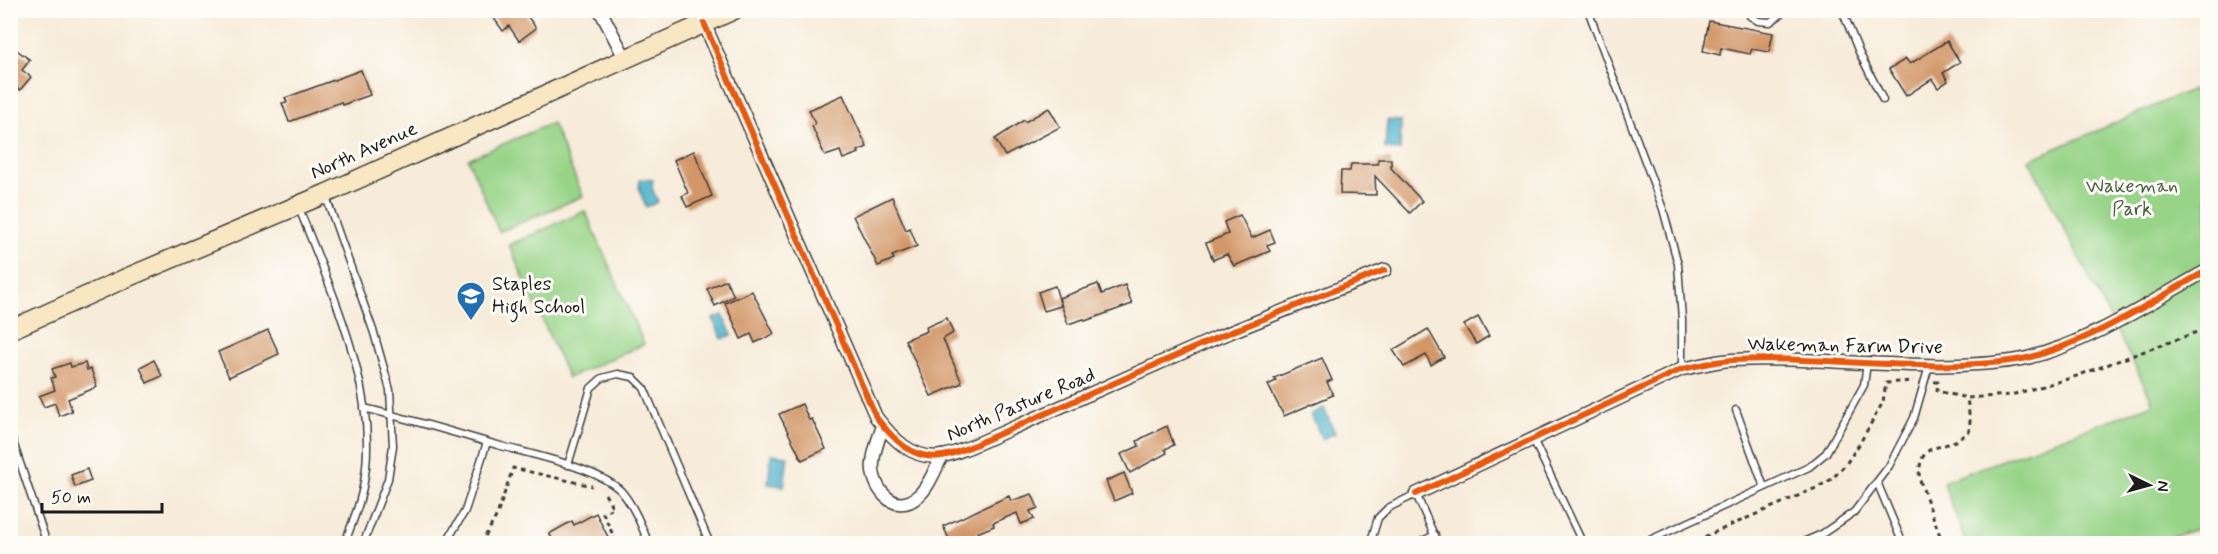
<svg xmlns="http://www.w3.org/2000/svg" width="2218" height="554" font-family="Mynerve,sans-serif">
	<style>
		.green { fill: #98d488; stroke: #5a7852; stroke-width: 1.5 }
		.water { fill: #4db2cc; stroke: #346774; stroke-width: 1.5 }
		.building { fill: #d29668 }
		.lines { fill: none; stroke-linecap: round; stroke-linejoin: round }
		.lane-casing { stroke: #3d3b38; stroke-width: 9 }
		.street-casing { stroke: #3d3b38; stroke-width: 15 }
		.secondary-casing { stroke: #3d3b38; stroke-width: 21 }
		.path { stroke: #3d3b38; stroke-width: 3; stroke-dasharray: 4.5 4.5; stroke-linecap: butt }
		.lane { stroke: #fff; stroke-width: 6 }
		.street { stroke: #fff; stroke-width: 12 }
		.secondary { stroke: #f9e7c3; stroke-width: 18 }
		.cycleway-casing { stroke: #fdfcf7; stroke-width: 10 }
		.cycleway { stroke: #e8590c; stroke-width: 6 }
		.labels { text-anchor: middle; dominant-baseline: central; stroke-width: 6; stroke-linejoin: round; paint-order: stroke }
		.street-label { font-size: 20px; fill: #1c1c1c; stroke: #fdfcf7 }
		.park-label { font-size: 20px; fill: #475c42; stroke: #fdfcf7 }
		.poi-label { font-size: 20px; fill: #1c1c1c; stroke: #fdfcf7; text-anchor: start }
	</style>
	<rect width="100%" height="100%" fill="#fdfcf7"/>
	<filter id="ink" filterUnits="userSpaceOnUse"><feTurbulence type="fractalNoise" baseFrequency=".0167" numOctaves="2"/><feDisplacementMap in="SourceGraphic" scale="12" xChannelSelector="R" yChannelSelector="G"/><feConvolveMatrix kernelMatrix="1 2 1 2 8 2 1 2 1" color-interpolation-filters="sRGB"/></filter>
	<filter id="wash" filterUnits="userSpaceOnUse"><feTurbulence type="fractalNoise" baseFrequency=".008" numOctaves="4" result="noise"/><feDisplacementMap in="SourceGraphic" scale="24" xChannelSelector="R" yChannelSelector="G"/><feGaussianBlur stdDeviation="1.35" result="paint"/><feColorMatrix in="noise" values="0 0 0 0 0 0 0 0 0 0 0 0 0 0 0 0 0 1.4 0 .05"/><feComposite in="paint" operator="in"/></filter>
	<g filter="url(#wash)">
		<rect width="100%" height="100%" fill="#f7ebd9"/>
		<!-- green -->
		<g class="green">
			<polygon points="2207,83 2207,543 2202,543 2196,529 2156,543 1966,543 1943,482 2153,404 2149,394 2029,160"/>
			<polygon points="552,123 583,196 499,232 468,159"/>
			<polygon points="585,211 644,344 568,378 509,245"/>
		</g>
		<!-- water -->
		<g class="water">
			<polygon points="1387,120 1401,121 1400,150 1385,149"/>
			<polygon points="640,179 653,180 652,188 658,202 646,207 639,190"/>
			<polygon points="723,315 732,335 722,339 713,319"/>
			<polygon points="1324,408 1335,433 1322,439 1311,414"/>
			<polygon points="771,454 788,456 784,486 768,484"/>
		</g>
		<g id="blocks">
			<!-- building -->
			<g class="building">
				<polygon points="488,10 523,10 536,28 519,41 509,26 503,31"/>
				<polygon points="1709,21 1773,33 1769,52 1752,49 1750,54 1721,48 1720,55 1703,51"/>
				<polygon points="1947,41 1960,62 1943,73 1948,81 1938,88 1932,79 1906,96 1889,69 1906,59 1910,64"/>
				<polygon points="10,45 30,60 22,70 31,77 20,90 10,85"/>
				<polygon points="361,70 370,95 342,105 341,102 289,122 282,103 287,102 285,98"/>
				<polygon points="843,95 867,147 858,151 859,153 843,159 840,151 825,156 812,126 815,124 809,110"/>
				<polygon points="1049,108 1060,127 1005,156 995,139 1024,120 1025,122"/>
				<polygon points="694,151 712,196 687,207 682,196 688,193 674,160"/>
				<polygon points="1378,159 1391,159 1391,168 1422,201 1410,213 1375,176 1376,195 1340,194 1341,171 1350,171 1351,164 1378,164"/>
				<polygon points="892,197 906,230 910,228 917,246 892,256 894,259 878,266 853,216"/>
				<polygon points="1240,215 1252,238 1270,230 1275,242 1267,245 1270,251 1234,266 1227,254 1213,260 1206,243 1228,234 1224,222"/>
				<polygon points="726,280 734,296 715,306 707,289"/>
				<polygon points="1098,284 1102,294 1125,285 1132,304 1085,321 1084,319 1068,324 1059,298"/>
				<polygon points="1055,286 1061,306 1044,311 1038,292"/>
				<polygon points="752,291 774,334 755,343 751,334 741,339 725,303"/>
				<polygon points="1478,317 1489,336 1476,344 1464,325"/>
				<polygon points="947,318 953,333 943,339 962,383 931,396 905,340 927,331 926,327"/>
				<polygon points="1428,329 1444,357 1431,365 1426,355 1404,367 1393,350"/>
				<polygon points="268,330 279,354 229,377 218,352"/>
				<polygon points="1322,358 1332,380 1327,382 1333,395 1284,416 1268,385 1276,381 1274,378"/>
				<polygon points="154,360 162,376 147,383 140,367"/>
				<polygon points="70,363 71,367 85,363 87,370 91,369 97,387 68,399 72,411 59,416 55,403 44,407 39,396 55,390 51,378 55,377 52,369"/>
				<polygon points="802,404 809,420 812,419 826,449 802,460 779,414"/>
				<polygon points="1167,426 1174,445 1165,449 1167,453 1130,473 1121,454 1139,446 1137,441 1144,437"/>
				<polygon points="87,469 91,481 75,487 71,475"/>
				<polygon points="1124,473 1132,493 1114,501 1106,481"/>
				<polygon points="1032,494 1038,508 1030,511 1034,519 1021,524 1017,513 993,523 994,526 977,533 978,536 972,538 977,543 951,543 943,526 1009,496 1011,501"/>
				<polygon points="596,513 611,543 556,543 549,534 572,521 574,525"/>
			</g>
		</g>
	</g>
	<g filter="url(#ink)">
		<use href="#blocks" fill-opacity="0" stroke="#3d3b38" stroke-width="1.5"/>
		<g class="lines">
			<!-- lane casing -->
			<g class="lane-casing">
				<g id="lane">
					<polyline points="1588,10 1663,209 1678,264 1682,320 1682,369"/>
					<polyline points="1749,10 1750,16 1758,21 1770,22 1780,15 1780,10"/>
					<polyline points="1842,10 1859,52 1883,100"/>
					<polyline points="326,197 374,333 390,390 393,446 388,479 363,544"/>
					<path d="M299 208C331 292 382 395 363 487 359 507 352 525 344 544"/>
					<path d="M364 408C410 419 455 433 501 446 533 455 598 468 621 491 634 506 641 525 649 544"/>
					<polyline points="1736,410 1764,487"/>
					<polyline points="10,433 47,544"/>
					<polyline points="1533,439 1583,544"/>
					<polyline points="568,465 591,388 602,378 618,374 633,377 644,388 710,544"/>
					<polyline points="1877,482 1903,544"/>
					<polyline points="445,544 465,511 487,442"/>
					<polyline points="1370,544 1378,518 1388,508 1416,494 1438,544"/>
					<polyline points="1416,544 1435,535"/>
					<polyline points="1641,544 1809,467 1826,453 1864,385 1867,363"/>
					<polyline points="1799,544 1822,534 1854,512 1889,466 1914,418 1929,366"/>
				</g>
			</g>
			<!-- street casing -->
			<g class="street-casing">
				<g id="street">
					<polyline points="600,10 625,58"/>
					<path d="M704 23 876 417C892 438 913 461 942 456 951 455 961 450 970 447L1216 338 1385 270"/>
					<path d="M883 426C879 437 874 450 873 462 870 486 894 518 918 496 929 487 935 469 942 456"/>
					<path d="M1416 494 1682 369C1698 366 1715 361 1732 360 1808 356 1884 368 1960 365 1982 364 2005 363 2027 358 2092 342 2150 302 2208 270"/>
				</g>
			</g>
			<!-- secondary casing -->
			<g class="secondary-casing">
				<polyline id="secondary" points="10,330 126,278 325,194 734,10"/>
			</g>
			<!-- path -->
			<g class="path">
				<polyline points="1934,382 1938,382 1937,391 1967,398 2011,395 2071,378 2208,328"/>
				<polyline points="605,494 613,508 603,513 617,544"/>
				<polyline points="481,544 497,515 513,468 592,486"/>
				<polyline points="1688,544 1816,488 1832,479 1846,464 1860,443 1883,402 1886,383 1913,381"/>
				<path d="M1943 544 1919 478C1920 442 1934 452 1957 440 1961 438 1965 434 1969 431L1970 421 1967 398"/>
			</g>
			<!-- lane -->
			<use href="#lane" class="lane"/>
			<!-- street -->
			<use href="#street" class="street"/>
			<!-- secondary -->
			<use href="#secondary" class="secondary"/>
			<!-- cycleway casing -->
			<g class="cycleway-casing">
				<g id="cycleway">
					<path d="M704 23 876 417C892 438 913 461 942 456 951 455 961 450 970 447L1216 338 1385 270"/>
					<path d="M1416 494 1682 369C1698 366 1715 361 1732 360 1808 356 1884 368 1960 365 1982 364 2005 363 2027 358 2092 342 2150 302 2208 270"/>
				</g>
			</g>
			<!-- cycleway -->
			<use href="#cycleway" class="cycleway"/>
		</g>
	</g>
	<!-- icons -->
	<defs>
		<g id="school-pin" transform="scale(1.5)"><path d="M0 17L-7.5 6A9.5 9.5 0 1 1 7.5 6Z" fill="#1f6fb2" stroke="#fdfcf7"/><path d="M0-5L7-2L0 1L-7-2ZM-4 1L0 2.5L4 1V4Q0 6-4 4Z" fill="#fff"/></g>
	</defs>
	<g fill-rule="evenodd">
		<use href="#school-pin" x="471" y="296"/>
	</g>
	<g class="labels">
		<!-- street labels -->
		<g class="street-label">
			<text transform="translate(364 151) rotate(-24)">North Avenue</text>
			<text transform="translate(1845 346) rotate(1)">Wakeman Farm Drive</text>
			<text transform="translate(1021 405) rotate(-23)">North Pasture Road</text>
		</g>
		<!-- park labels -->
		<g class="park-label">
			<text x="2132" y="186">Wakeman<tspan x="2132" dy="23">Park</tspan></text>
		</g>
		<!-- poi labels -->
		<g class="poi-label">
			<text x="492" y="284">Staples<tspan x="492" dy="23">High School</tspan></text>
		</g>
	</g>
	<!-- margin -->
	<rect width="2218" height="554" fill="none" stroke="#fdfcf7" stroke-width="36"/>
	<!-- north arrow -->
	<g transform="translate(2149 485) rotate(95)" stroke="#fdfcf7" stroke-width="4.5" paint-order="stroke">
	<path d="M0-4.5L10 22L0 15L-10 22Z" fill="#1c1c1c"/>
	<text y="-9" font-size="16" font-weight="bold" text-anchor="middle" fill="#1c1c1c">N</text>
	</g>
	<!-- scale -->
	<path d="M42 503v9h120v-9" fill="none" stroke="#1c1c1c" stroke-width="3"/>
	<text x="51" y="503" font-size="18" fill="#1c1c1c" stroke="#fdfcf7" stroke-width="4.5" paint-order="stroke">50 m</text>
</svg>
